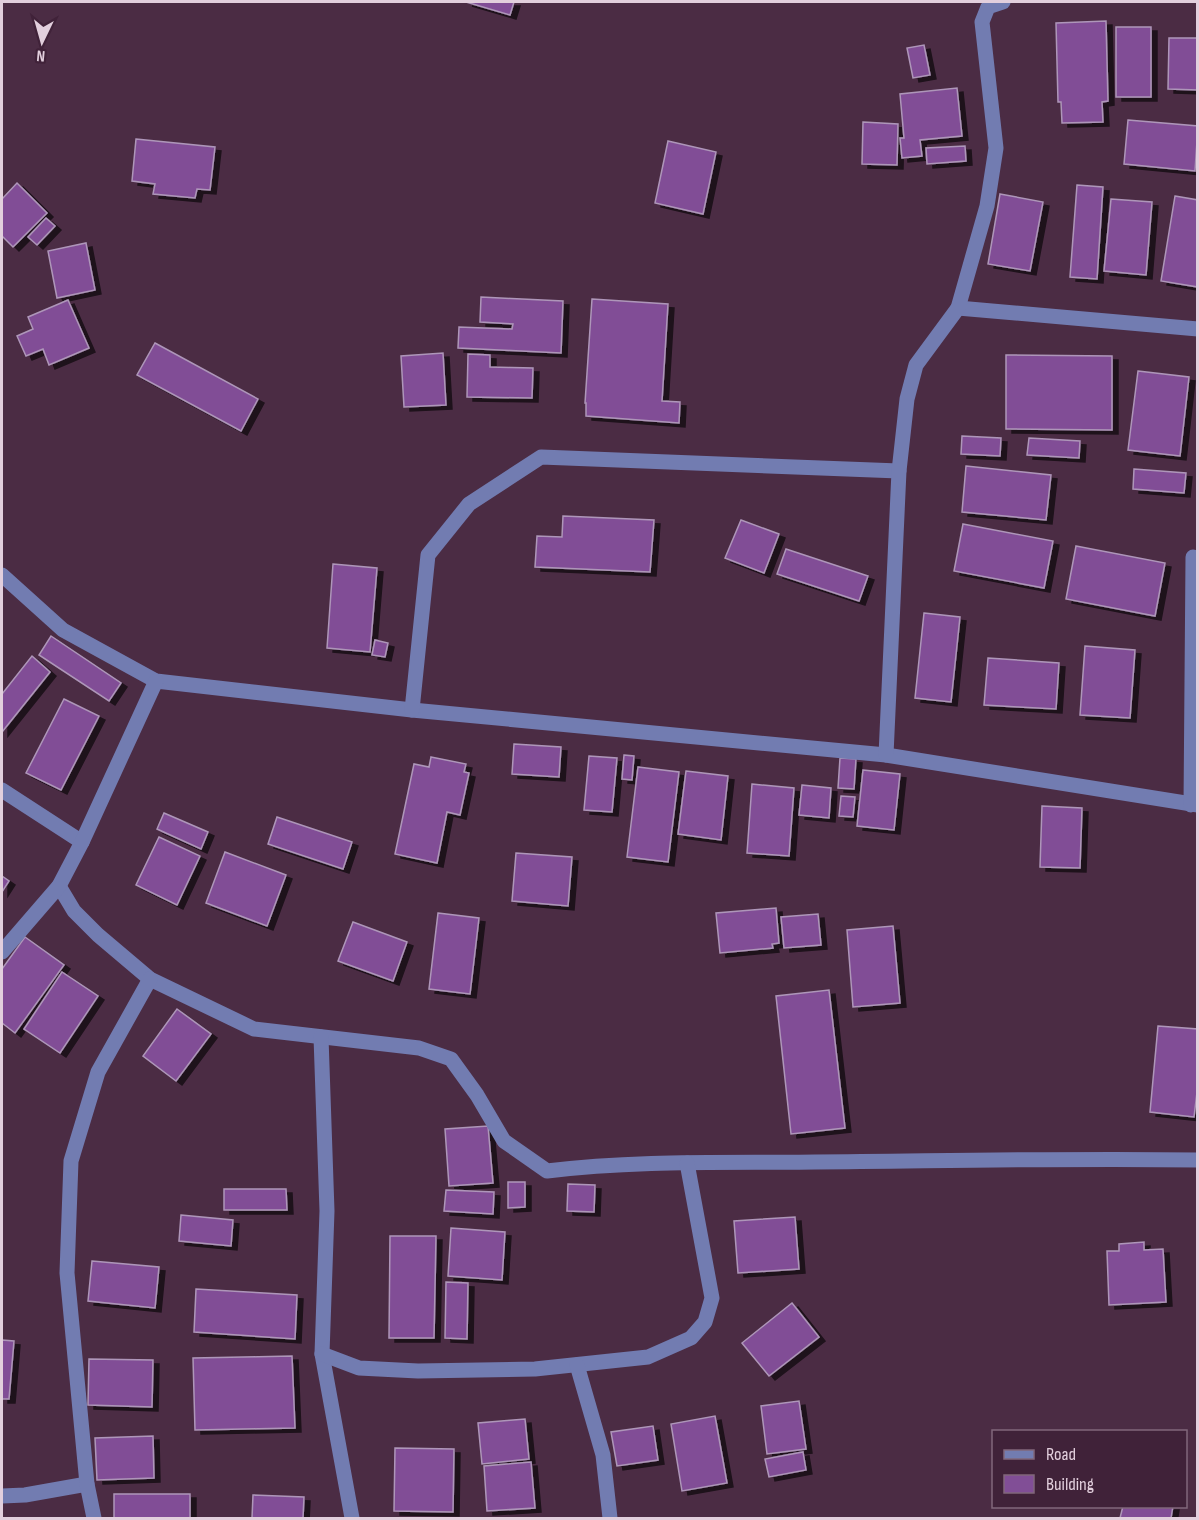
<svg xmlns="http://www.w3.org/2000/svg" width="1199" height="1520" font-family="'Sofia Sans Condensed',sans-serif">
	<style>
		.building { fill: #814e96; stroke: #ae96b9; stroke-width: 1.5; filter: url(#shadow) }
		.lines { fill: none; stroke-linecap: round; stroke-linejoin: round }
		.minor { stroke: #727cb1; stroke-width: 15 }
	</style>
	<defs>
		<filter id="shadow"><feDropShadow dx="6" dy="4" stdDeviation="0" flood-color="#0009"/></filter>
	</defs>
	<rect width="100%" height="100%" fill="#4b2c44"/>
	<!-- building -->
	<g class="building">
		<polygon points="466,2 514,2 510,15"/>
		<polygon points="1106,21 1108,101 1102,102 1103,122 1062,123 1061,102 1058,102 1056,23"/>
		<rect x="1116" y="27" width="35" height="70"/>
		<polygon points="1169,38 1198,38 1198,90 1168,89"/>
		<polygon points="924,45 930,75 913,78 907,48"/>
		<polygon points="957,88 962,136 920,140 922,156 902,158 900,138 904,138 900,94"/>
		<polygon points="1128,120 1198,126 1195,171 1124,164"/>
		<polygon points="863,122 898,124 897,165 862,164"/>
		<polygon points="136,139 215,147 210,190 197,189 195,198 153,194 155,184 132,181"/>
		<polygon points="668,141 716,152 703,214 655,203"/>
		<polygon points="965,146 966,161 927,164 926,148"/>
		<polygon points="17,183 47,213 13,247 2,236 2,199"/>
		<polygon points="1077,185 1103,187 1097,279 1070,277"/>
		<polygon points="1000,194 1043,202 1030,271 988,264"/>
		<polygon points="1175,196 1198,200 1198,287 1161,281"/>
		<polygon points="1111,199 1152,202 1146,275 1104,271"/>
		<polygon points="46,218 55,226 37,245 28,237"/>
		<polygon points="86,243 95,290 57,298 48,251"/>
		<polygon points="481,297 563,301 561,353 458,348 459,327 512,329 513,324 480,322"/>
		<polygon points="592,299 668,304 662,401 680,402 679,423 586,416 586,403 585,403"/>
		<polygon points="68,300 89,348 49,365 43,349 26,356 17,336 33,329 28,317"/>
		<polygon points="155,343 258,399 241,431 137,375"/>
		<polygon points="443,353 446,405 404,407 401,356"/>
		<polygon points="468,354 490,355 490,367 533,368 532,398 467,397"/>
		<polygon points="1006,355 1112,356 1112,430 1006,429"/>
		<polygon points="1138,371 1189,377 1180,456 1128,450"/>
		<polygon points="962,436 1001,438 1000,456 961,454"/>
		<polygon points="1029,438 1080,441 1079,458 1027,455"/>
		<polygon points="966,466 1051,475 1046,520 962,512"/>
		<polygon points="1134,469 1186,473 1184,493 1133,489"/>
		<polygon points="563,516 654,520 650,572 535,567 537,536 562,537"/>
		<polygon points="741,520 779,534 764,573 725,558"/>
		<polygon points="963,524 1053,541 1044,588 954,571"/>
		<polygon points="1076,546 1165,563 1155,616 1066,599"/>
		<polygon points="786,549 868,576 859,601 777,574"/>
		<polygon points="333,564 377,568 370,652 327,648"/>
		<polygon points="924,613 960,617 951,702 915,698"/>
		<polygon points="51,636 121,683 109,701 39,655"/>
		<polygon points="375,640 388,643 385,657 372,655"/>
		<polygon points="1085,646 1135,650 1130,718 1080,715"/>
		<polygon points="32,656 50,672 2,732 2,694"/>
		<polygon points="988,658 1059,663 1056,709 984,705"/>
		<polygon points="64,699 99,716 61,790 26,773"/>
		<polygon points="514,744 561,747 559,777 512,774"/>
		<polygon points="624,755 634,756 632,780 622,779"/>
		<polygon points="589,756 617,758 612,812 584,810"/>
		<polygon points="431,757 466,764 464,772 469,773 460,815 447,812 437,863 395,854 414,764 429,767"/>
		<polygon points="840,758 856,759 854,789 838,788"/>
		<polygon points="638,767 679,772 668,862 627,857"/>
		<polygon points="863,770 900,774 894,830 857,826"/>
		<polygon points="686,771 728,776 721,840 678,834"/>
		<polygon points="752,784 794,788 789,856 747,853"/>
		<polygon points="802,785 831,788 829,818 799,815"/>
		<polygon points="841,796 855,797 853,817 839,816"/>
		<polygon points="1042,806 1082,808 1080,868 1040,867"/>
		<polygon points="164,813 208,832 201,849 157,829"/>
		<polygon points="277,817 352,842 343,869 268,844"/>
		<polygon points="159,837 200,856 177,905 136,885"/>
		<polygon points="225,852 286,875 267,926 206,903"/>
		<polygon points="516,853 572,857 568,906 512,901"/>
		<polygon points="2,876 9,881 2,892"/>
		<polygon points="776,908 779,943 772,944 773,948 720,953 716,913"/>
		<polygon points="438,913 479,918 470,994 429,989"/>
		<polygon points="818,914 821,945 784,948 781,917"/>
		<polygon points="353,922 407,942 393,981 338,961"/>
		<polygon points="893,926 900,1003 853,1007 847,930"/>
		<polygon points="25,937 64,965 15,1033 2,1023 2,969"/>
		<polygon points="62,972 98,996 60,1053 24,1029"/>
		<polygon points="829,990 845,1128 791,1134 776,996"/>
		<polygon points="177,1009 211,1034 176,1081 143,1056"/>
		<polygon points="1158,1026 1198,1029 1198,1084 1194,1117 1150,1112"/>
		<polygon points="488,1126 493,1183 449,1186 445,1129"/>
		<polygon points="508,1182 525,1182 525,1207 508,1208"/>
		<polygon points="568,1184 595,1185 594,1212 567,1211"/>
		<polygon points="224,1189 286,1189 287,1210 224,1210"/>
		<polygon points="446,1190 494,1192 493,1214 444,1211"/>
		<polygon points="181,1215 233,1220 231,1246 179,1241"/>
		<polygon points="795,1217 799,1269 738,1273 734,1221"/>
		<polygon points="451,1228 505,1232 502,1280 448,1276"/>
		<polygon points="390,1236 436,1236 434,1338 389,1338"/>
		<polygon points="1144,1242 1144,1250 1163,1249 1166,1302 1109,1305 1107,1251 1119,1251 1119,1244"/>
		<polygon points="92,1261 159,1267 155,1308 88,1301"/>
		<polygon points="446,1282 468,1283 467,1339 445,1338"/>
		<polygon points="196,1289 297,1295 295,1339 194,1332"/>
		<polygon points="792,1303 819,1337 769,1376 742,1343"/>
		<polygon points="2,1340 14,1341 9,1399 2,1399"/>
		<polygon points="292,1356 295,1428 195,1430 193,1358"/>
		<polygon points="89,1359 153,1360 152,1407 88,1405"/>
		<polygon points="799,1401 806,1449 767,1454 761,1406"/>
		<polygon points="715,1416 727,1483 682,1491 671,1424"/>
		<polygon points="525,1419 529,1459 482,1464 478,1423"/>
		<polygon points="653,1426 658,1460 617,1466 611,1432"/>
		<polygon points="153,1436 154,1478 97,1480 95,1438"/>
		<polygon points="395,1448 454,1449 453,1512 394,1511"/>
		<polygon points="803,1452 806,1470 769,1477 765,1459"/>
		<polygon points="531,1462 535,1508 487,1511 484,1466"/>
		<rect x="114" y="1494" width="76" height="24"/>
		<polygon points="253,1495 304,1497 303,1518 252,1518"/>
		<polygon points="1123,1506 1173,1506 1171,1518 1120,1518"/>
	</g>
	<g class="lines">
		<!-- minor -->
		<g class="minor">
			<polyline points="958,308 1198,329"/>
			<polyline points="2,575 63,630 156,681 412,710 886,755 1198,805"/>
			<polyline points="412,710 428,555 469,504 541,457 899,471"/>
			<polyline points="886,755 899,471 907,399 916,365 958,308 987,206 996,148 982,22 988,7 1003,2"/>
			<polyline points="2,790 82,842"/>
			<polyline points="1191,805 1193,557"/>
			<path d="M59 886 74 911 98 935 150 979 254 1029 419 1048 451 1059 477 1095 504 1141 547 1171C636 1160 726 1163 815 1162 943 1161 1070 1158 1198 1160"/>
			<polyline points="2,952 59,886 82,842 156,681"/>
			<polyline points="321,1037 327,1211 322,1354 352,1518"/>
			<polyline points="322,1354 359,1368 418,1371 535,1369 648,1357 691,1338 705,1322 712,1298 687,1163"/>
			<polyline points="577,1365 603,1455 610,1518"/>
			<polyline points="2,1496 25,1495 87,1484"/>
			<polyline points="94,1518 87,1484 67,1273 71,1161 98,1072 150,979"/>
		</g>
	</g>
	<!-- border -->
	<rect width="1199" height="1520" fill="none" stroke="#e2cfdd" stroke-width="6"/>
	<!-- legend -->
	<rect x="992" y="1430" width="195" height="78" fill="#402239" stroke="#81677b" stroke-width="1.5"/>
	<rect x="1004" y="1450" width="30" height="9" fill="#727cb1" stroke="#81677b" stroke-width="1.5"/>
	<text x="1046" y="1460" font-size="18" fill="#e2cfdd">Road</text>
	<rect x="1004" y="1475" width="30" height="18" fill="#814e96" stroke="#81677b" stroke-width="1.5"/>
	<text x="1046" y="1490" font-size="18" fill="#e2cfdd">Building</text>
	<!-- north arrow -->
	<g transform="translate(42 42) rotate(185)" stroke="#402239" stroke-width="4.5" paint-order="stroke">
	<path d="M0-4.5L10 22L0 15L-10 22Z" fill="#e2cfdd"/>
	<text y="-9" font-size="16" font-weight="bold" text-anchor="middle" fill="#e2cfdd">N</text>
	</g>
</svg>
